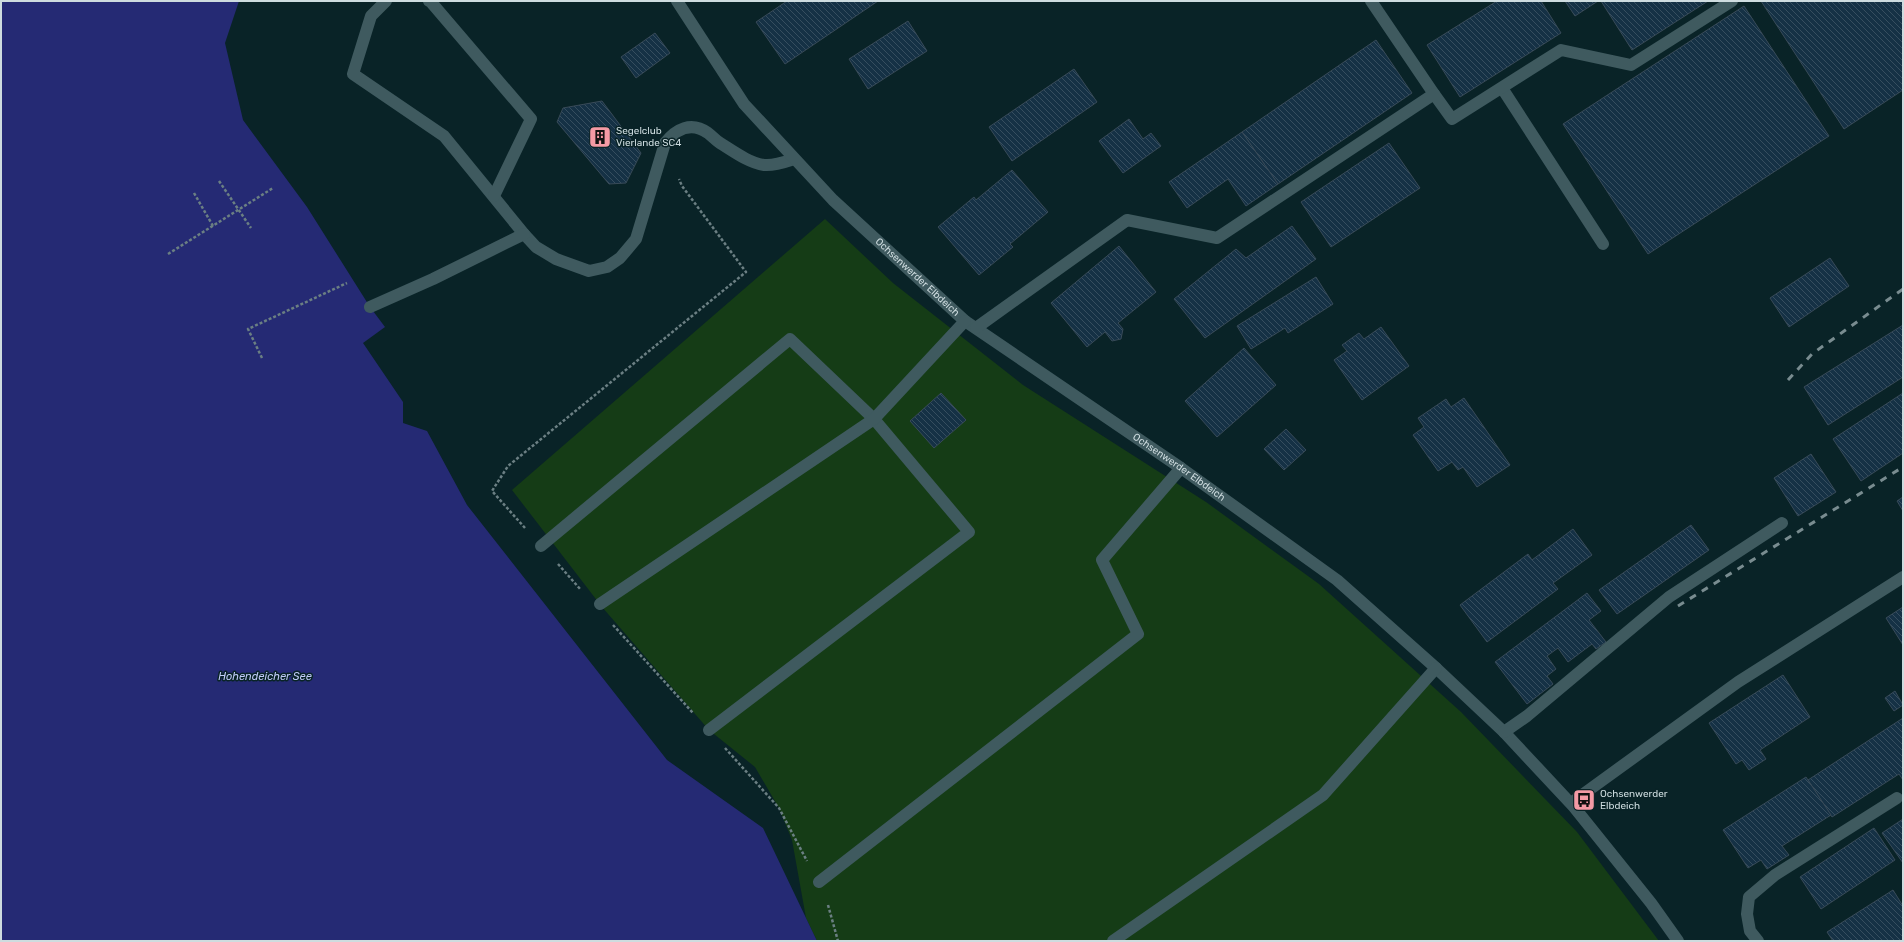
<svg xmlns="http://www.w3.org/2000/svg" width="1904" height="942" font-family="Rubik,sans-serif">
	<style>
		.green { fill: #153c16 }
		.water { fill: #252a74 }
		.building { fill: url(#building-back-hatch); stroke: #384a58 }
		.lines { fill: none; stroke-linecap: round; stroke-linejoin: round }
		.path { stroke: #6b7f83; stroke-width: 2.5; stroke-dasharray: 3 2; stroke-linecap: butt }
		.minor { stroke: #3f5a5f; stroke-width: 12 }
		.rail { stroke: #798c90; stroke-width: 3; stroke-dasharray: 7 7; stroke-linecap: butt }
		.labels { text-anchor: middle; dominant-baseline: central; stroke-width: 3; stroke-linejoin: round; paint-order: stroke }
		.poi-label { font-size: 10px; fill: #cedcdf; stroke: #092327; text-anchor: start }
		.street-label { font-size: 10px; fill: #cedcdf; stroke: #092327 }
		.water-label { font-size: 11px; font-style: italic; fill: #c0cbf7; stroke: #092327 }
	</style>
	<defs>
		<pattern id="building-back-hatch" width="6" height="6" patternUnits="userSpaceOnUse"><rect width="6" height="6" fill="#153145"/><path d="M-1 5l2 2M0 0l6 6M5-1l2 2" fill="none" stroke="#364e5f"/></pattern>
	</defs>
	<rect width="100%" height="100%" fill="#092327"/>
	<!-- green -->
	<polygon class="green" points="825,219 893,283 1023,385 1206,502 1319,584 1461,712 1577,832 1659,941 817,941 806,918 792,840 779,808 755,767 709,730 602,607 512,490"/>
	<!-- water -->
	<polygon class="water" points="1,1 239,1 225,43 243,120 307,207 370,307 385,327 363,343 403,402 403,423 427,431 467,505 667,760 763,828 817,941 1,941"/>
	<!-- building -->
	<g class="building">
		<polygon points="787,1 878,1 785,64 756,22"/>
		<polygon points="1497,1 1541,1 1561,33 1460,97 1427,45"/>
		<polygon points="1565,1 1598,1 1575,16"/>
		<polygon points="1601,1 1708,1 1632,50"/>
		<polygon points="1761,1 1903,1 1903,90 1844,129"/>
		<polygon points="1744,6 1829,136 1648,254 1563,124"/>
		<polygon points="908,21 927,51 868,89 849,59"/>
		<polygon points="655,33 670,53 636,78 621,57"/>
		<polygon points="1376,40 1412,93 1278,184 1242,132"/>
		<polygon points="1074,69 1097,102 1012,161 989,127"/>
		<polygon points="602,101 641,153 626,183 609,184 557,122 563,108"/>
		<polygon points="1129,119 1143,139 1151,133 1161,146 1123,173 1099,141"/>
		<polygon points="1242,132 1278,184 1246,206 1228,179 1187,208 1169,182"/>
		<polygon points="1389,143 1420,188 1331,247 1301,202"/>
		<polygon points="1012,170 1048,212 1010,244 1013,247 979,275 938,227 974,197 976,200"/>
		<polygon points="1292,226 1316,259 1205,338 1174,299 1236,249 1246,258"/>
		<polygon points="1119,246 1156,292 1118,323 1123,329 1121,339 1112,341 1105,332 1087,347 1051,303"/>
		<polygon points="1830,258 1849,286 1789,327 1770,298"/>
		<polygon points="1316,277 1333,304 1288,333 1285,328 1251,349 1237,326"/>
		<polygon points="1903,325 1903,377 1828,425 1804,387"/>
		<polygon points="1381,327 1409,366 1362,400 1334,360 1347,351 1342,345 1359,333 1364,339"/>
		<polygon points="1244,348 1276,385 1217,437 1185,401"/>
		<polygon points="941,393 966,420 934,448 910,421"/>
		<polygon points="1903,393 1903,453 1861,481 1833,439"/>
		<polygon points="1464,398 1510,465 1477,487 1463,467 1458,470 1452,462 1438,471 1413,435 1424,427 1418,418 1446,399 1451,407"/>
		<polygon points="1286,429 1306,450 1284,470 1264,449"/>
		<polygon points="1811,454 1836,492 1798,516 1774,478"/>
		<polygon points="1903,497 1903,511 1897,501"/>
		<polygon points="1691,525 1709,550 1617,614 1599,590"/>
		<polygon points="1573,529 1592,555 1553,583 1558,589 1487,642 1460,605 1528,554 1532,560"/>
		<polygon points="1587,593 1601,611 1589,620 1606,642 1596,649 1592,644 1568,662 1558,648 1547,656 1556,669 1547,676 1553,684 1527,704 1495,662"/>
		<polygon points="1903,607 1903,645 1886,618"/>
		<polygon points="1783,675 1810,717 1760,750 1766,759 1749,770 1742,760 1736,764 1709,723"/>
		<polygon points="1895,691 1903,705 1894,711 1885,698"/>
		<polygon points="1903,718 1903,780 1899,774 1832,817 1808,780"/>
		<polygon points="1806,777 1831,815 1782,846 1789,855 1767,869 1761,860 1748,868 1723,830"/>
		<polygon points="1903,819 1903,863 1882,833"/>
		<polygon points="1874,828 1895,860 1821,909 1800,877"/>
		<polygon points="1893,890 1903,906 1903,941 1833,941 1827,932"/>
	</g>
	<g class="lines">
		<!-- path -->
		<g class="path">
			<polyline points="219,181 251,228"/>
			<polyline points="194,193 213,226"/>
			<polyline points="168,254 273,188"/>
			<polyline points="262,358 248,329 347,283"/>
			<polyline points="525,528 492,491 508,466 746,272 682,186 679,179"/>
			<polyline points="558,564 581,590"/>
			<polyline points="613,625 693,713"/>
			<polyline points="725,748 779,808 807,861"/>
			<polyline points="828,905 838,941"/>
		</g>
		<!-- minor -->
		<g class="minor">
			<path d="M386 1 371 16 353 74 444 136 524 234 536 247 556 259 589 271 607 267 620 258 636 239 665 143C676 129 691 121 708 133 712 136 715 140 720 143 733 151 749 163 764 165 775 166 785 162 794 159"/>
			<polyline points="429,1 431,2 531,119 494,196"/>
			<path id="s1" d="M677 1 744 104 833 200 965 321 1181 468 1337 580 1436 668 1504 732 1574 807 1651 903 1678 941"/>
			<polyline points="1371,1 1434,94"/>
			<polyline points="1502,88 1603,244"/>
			<polyline points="370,307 433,279 524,234"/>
			<polyline points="976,328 1127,220 1217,238 1434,94 1452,119 1561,50 1631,65 1732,1"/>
			<polyline points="541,546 790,339 874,419 969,532 709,730"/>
			<polyline points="600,604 874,419 965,321"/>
			<polyline points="1504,732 1527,716 1669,597 1782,523"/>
			<polyline points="1571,803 1738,682 1903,577"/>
			<polyline points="819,882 1138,634 1102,560 1181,468"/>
			<polyline points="1113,941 1323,795 1436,668"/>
			<polyline points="1758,941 1750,931 1747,914 1749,897 1775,875 1897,798"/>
		</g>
		<!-- rail -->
		<g class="rail">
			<polyline points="1788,380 1812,354 1903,289"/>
			<polyline points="1678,606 1903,467"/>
		</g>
	</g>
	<!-- icons -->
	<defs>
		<g id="building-square" transform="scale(1.15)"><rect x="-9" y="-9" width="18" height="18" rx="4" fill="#f49aa5" stroke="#092327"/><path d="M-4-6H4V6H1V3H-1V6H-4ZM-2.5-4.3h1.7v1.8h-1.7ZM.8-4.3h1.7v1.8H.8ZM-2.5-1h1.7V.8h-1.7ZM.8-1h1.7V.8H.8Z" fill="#111"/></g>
		<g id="bus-square" transform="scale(1.15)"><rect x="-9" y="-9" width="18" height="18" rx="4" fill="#f49aa5" stroke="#092327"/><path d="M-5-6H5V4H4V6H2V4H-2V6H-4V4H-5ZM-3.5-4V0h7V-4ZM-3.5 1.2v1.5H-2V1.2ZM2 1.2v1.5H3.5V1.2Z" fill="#111"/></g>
	</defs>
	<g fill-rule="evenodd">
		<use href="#building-square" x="600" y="137"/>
		<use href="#bus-square" x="1584" y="800"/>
	</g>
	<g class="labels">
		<!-- poi labels -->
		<g class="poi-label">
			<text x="616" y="131">Segelclub<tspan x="616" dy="12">Vierlande SC4</tspan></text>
			<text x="1600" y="794">Ochsenwerder<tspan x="1600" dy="12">Elbdeich</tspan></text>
		</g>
		<!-- street labels -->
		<g class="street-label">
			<text stroke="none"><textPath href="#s1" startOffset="368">Ochsenwerder Elbdeich</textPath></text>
			<text stroke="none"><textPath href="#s1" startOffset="692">Ochsenwerder Elbdeich</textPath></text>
		</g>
		<!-- water labels -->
		<g class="water-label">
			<text x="265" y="676">Hohendeicher See</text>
		</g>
	</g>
	<!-- border -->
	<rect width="1904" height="942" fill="none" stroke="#cedcdf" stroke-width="4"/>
</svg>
